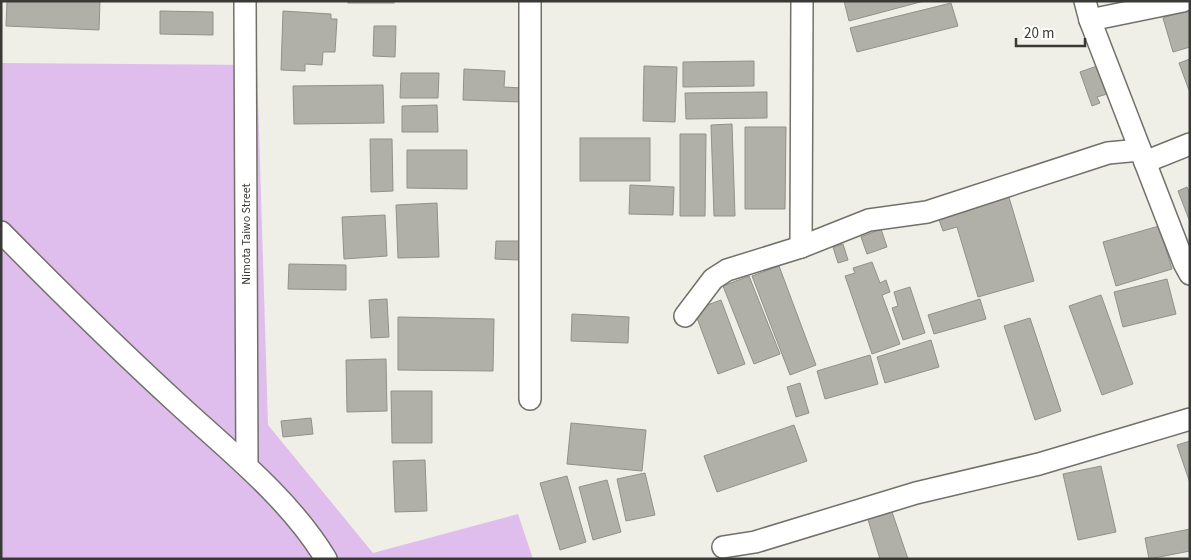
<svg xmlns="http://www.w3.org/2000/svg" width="1191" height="560" font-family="'Source Sans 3',sans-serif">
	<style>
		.green { fill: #dfbdec }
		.building { fill: #b0afa8; stroke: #91918a }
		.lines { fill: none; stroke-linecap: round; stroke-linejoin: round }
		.street-casing { stroke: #71716a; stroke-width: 24 }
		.street { stroke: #fff; stroke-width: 21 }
		.labels { text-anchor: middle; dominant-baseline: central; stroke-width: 4; stroke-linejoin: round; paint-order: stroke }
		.street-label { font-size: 12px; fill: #393936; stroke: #fffffe }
	</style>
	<rect width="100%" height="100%" fill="#efeee7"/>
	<!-- green -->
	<polygon class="green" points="1,63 257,65 268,425 373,553 518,514 533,559 1,559"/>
	<!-- building -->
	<g class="building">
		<polygon points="7,1 100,1 99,30 6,26"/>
		<rect x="348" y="1" width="46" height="2"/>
		<polygon points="844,1 924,1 849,21"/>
		<polygon points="951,3 958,26 857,52 850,28"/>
		<polygon points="1190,9 1190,47 1173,52 1163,18"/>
		<polygon points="160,11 213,12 213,35 160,34"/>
		<polygon points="283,11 331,14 331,19 337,19 335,52 323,52 322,65 305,64 305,71 281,70"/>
		<polygon points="374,26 396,26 395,57 373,56"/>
		<polygon points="1190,59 1190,93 1179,63"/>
		<polygon points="754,61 754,86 683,87 683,62"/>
		<polygon points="644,66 677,67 675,122 643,121"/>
		<polygon points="1097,66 1107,94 1097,97 1100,103 1092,106 1080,72"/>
		<polygon points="464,69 505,71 504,87 522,88 521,102 463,100"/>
		<polygon points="401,73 439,73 438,98 400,98"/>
		<polygon points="383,85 384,123 294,124 293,86"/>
		<polygon points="767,92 767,118 686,119 685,93"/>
		<polygon points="437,105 438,132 402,132 402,106"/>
		<polygon points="732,124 735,216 714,216 711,125"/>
		<polygon points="745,127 786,127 785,209 745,209"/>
		<polygon points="680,134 706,134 705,216 680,216"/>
		<rect x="580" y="138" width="70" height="43"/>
		<polygon points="370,139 392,139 393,191 371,192"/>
		<polygon points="407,150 467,150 467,189 407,188"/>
		<polygon points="630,185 674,187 673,215 629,214"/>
		<polygon points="1187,187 1190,195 1190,222 1178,191"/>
		<polygon points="1008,194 1034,281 978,297 957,227 943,231 937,214"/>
		<polygon points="437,203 439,257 398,258 396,205"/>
		<polygon points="385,215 387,256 344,259 342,217"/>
		<polygon points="1159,226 1172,269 1116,286 1103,242"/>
		<polygon points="881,229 887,247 867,254 861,237"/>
		<polygon points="496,241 519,241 519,260 495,259"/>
		<polygon points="843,244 848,260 838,263 833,247"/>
		<polygon points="872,262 880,283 886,280 890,292 882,295 900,344 872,354 845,276 855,273 853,268"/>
		<polygon points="289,264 346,265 346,290 288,289"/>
		<polygon points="779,266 816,365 790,375 752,276"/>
		<polygon points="749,276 780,354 754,364 723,286"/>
		<polygon points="1167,279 1176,314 1123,327 1114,292"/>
		<polygon points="910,287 925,333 903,340 892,308 898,306 894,292"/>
		<polygon points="1101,295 1133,384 1102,395 1069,306"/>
		<polygon points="387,299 389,337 371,338 369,300"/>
		<polygon points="980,299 986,319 934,334 928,315"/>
		<polygon points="721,300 745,364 718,374 694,310"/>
		<polygon points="572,314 629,317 628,343 571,341"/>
		<polygon points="398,317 494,319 493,371 398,370"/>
		<polygon points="1030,318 1061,411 1035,420 1004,326"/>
		<polygon points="931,340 939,367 885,383 877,357"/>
		<polygon points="870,355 878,384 825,399 817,371"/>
		<polygon points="386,359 387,411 347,412 346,360"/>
		<polygon points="800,383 809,413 796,417 787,387"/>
		<polygon points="391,391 432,391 432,443 392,443"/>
		<polygon points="311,418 313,434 283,437 281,421"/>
		<polygon points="571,423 646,430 642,471 567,464"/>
		<polygon points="794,425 807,461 717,492 704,456"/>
		<polygon points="1190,441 1190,483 1177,445"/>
		<polygon points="425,460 427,511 395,512 393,461"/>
		<polygon points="1101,466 1116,532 1078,540 1063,474"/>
		<polygon points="645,473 655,515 626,521 617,479"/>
		<polygon points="567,476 586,542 560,550 540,483"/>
		<polygon points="607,480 621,532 593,540 579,487"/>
		<polygon points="891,509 908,559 880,559 866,513"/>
		<polygon points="1190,529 1190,551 1149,559 1145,538"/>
	</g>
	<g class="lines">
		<!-- street casing -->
		<g class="street-casing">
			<g id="street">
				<polyline points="245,1 247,466"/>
				<polyline points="530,1 530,399"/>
				<polyline points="1085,1 1090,20 1184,263 1190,274"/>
				<polyline points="1090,20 1183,1"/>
				<polyline points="1145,162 1190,144"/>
				<path d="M1 232C59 291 117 348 178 404 229 451 290 499 326 559"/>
				<polyline points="801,247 802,1"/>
				<polyline points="685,316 713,279 727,270 801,247 869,220 927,212 1108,153 1140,150"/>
				<polyline points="723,547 755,542 916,493 1039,464 1190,419"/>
			</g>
		</g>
		<!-- street -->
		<use href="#street" class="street"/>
	</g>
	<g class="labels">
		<!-- street labels -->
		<g class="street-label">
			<text transform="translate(246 234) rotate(-90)">Nimota Taiwo Street</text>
		</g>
	</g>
	<!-- border -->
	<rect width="1191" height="560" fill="none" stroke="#393936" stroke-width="5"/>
	<!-- scale -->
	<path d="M1016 38v8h69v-8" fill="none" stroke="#393936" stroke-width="2.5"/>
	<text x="1024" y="38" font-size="15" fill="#393936" stroke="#fffffe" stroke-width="4" paint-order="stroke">20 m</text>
</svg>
